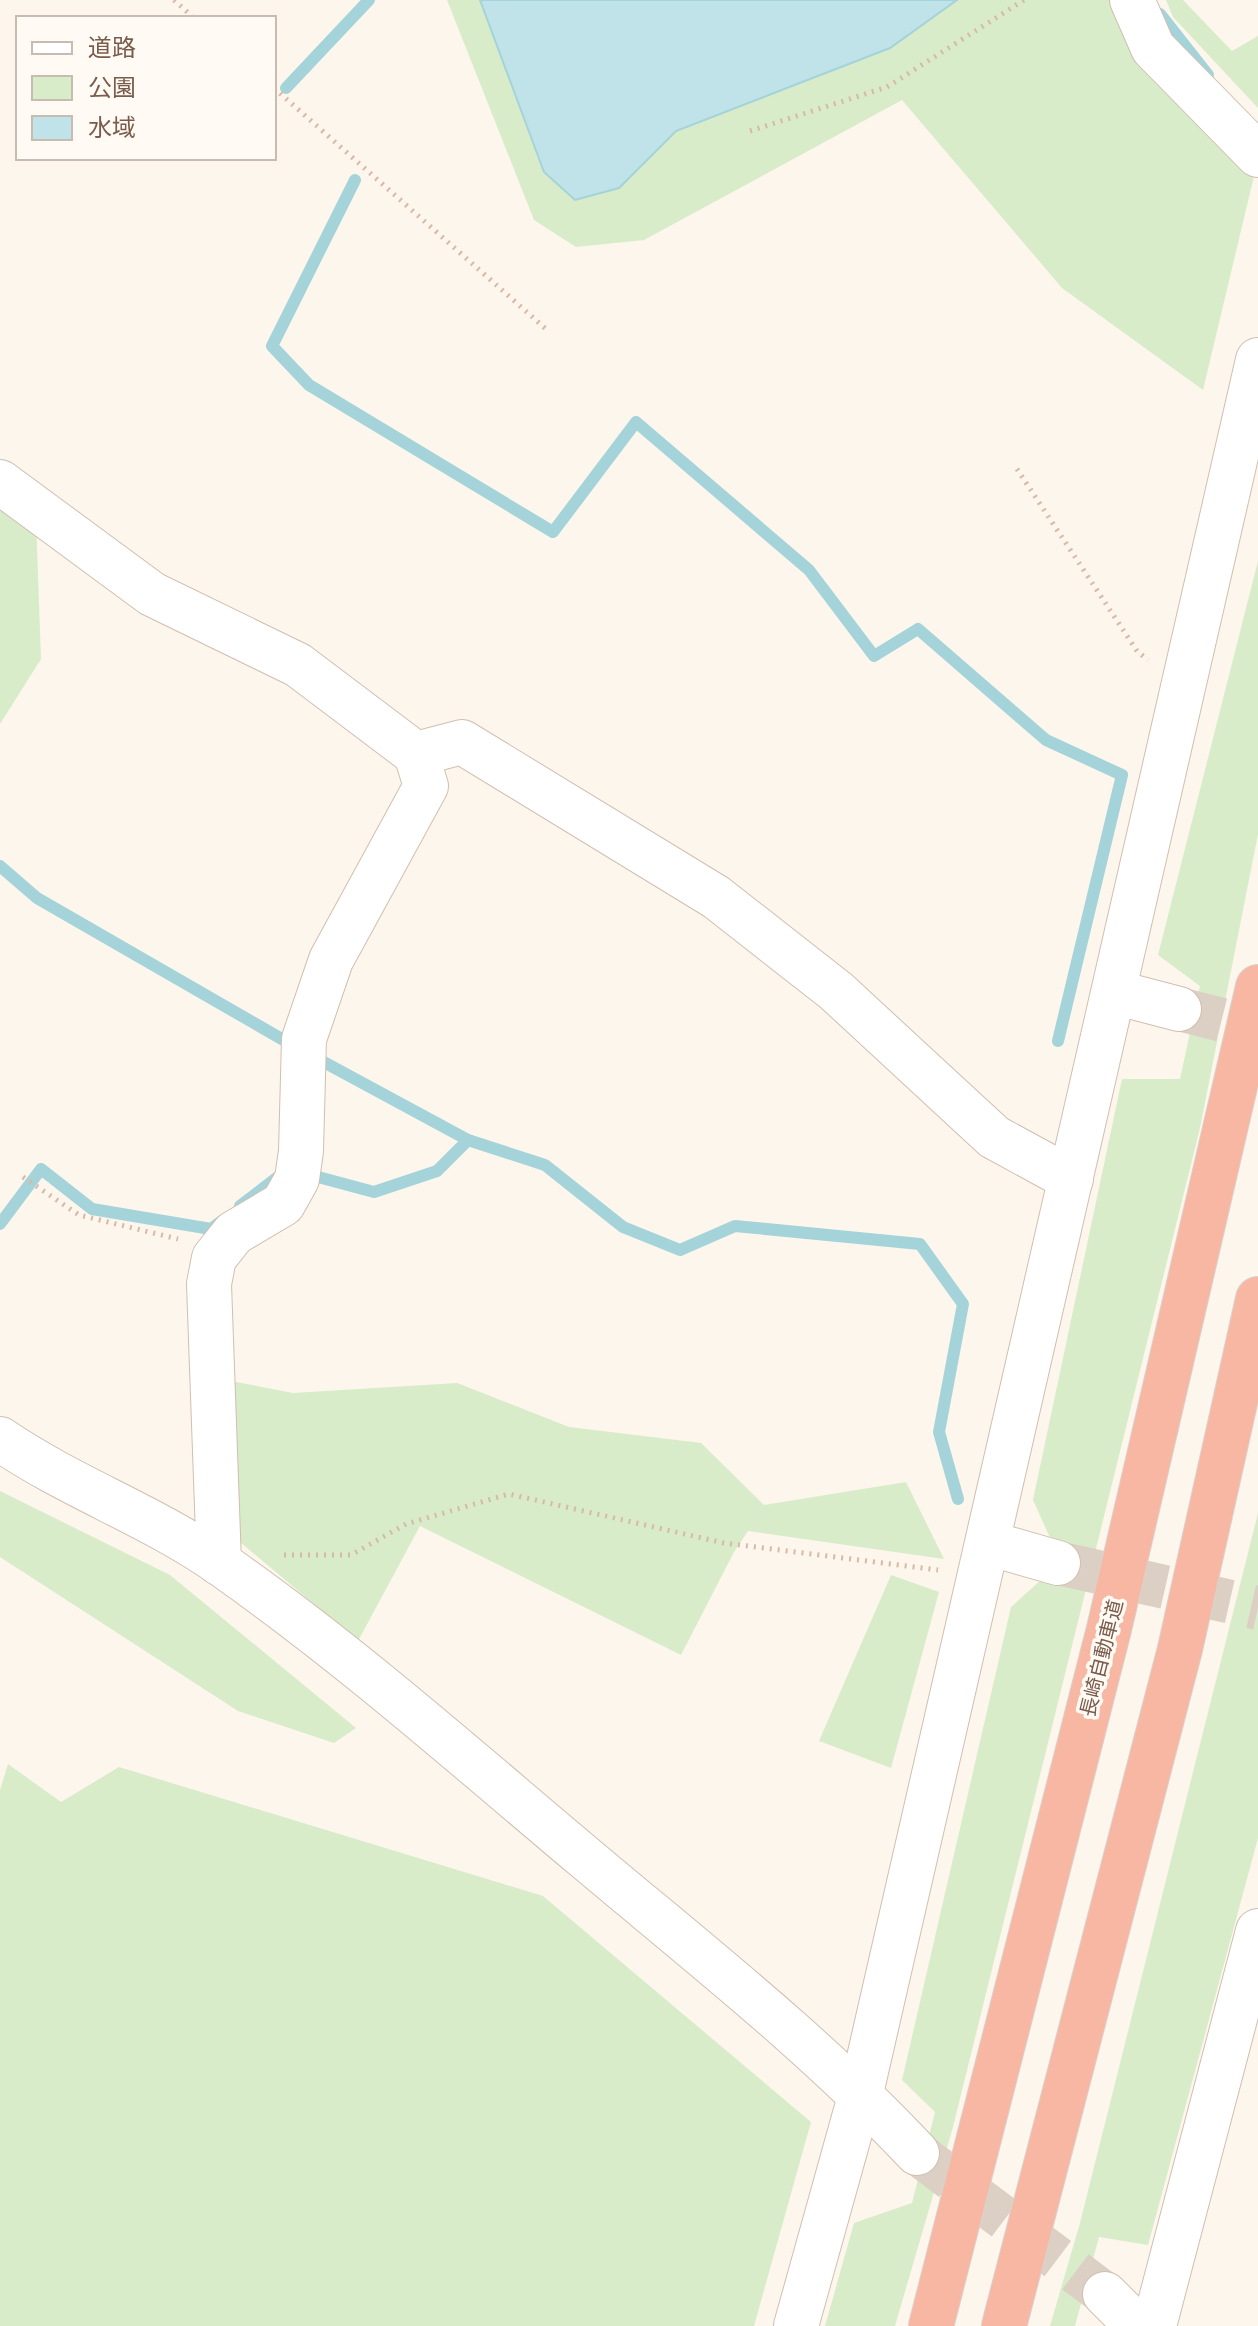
<svg xmlns="http://www.w3.org/2000/svg" width="1258" height="2326" font-family="Quicksand,'Noto Sans JP',sans-serif">
	<style>
		.green { fill: #d8ecc9 }
		.water { fill: #bfe3e8; stroke: #a5d3da; stroke-width: 2 }
		.lines { fill: none; stroke-linecap: round; stroke-linejoin: round }
		.stream { stroke: #a5d3da; stroke-width: 12 }
		.minor-tunnel { stroke: #dcd0c4; stroke-width: 44; stroke-dasharray: 44 22; stroke-linecap: butt }
		.minor-casing { stroke: #d1beb0; stroke-width: 46 }
		.highway-casing { stroke: #dad1cd; stroke-width: 46 }
		.path { stroke: #d9b8a5; stroke-width: 5; stroke-dasharray: 2 6; stroke-linecap: butt }
		.minor { stroke: #fff; stroke-width: 44 }
		.highway { stroke: #f7b7a3; stroke-width: 44 }
		.labels { text-anchor: middle; dominant-baseline: central; stroke-width: 7; stroke-linejoin: round; paint-order: stroke }
		.street-label { font-size: 20px; fill: #7a5c4d; stroke: #fffaf3 }
	</style>
	<rect width="100%" height="100%" fill="#fdf6ec"/>
	<!-- green -->
	<g class="green">
		<polygon points="447,0 480,0 544,172 619,188 676,131 890,48 957,0 1114,0 1254,176 1203,390 1062,288 902,100 644,240 576,247 534,220"/>
		<polygon points="1166,0 1183,0 1232,51 1258,36 1258,108 1173,17"/>
		<polygon points="0,494 36,520 41,659 0,724"/>
		<polygon points="1258,561 1258,834 1200,1128 953,2127 895,2326 825,2326 854,2223 912,2203 935,2112 902,2080 1011,1607 1061,1562 1033,1500 1122,1079 1180,1079 1200,986 1158,955"/>
		<polygon points="231,1381 293,1393 457,1383 569,1427 701,1443 764,1505 906,1482 944,1559 748,1531 734,1552 681,1655 420,1526 358,1641 240,1542"/>
		<polygon points="0,1491 170,1575 356,1728 334,1743 238,1711 0,1557"/>
		<polygon points="1258,1513 1258,1838 1148,2245 1099,2237 1075,2326 1050,2326 1080,2223"/>
		<polygon points="891,1575 939,1592 891,1768 819,1741"/>
		<polygon points="8,1764 61,1802 119,1767 543,1896 811,2122 754,2326 0,2326 0,1790"/>
	</g>
	<!-- water -->
	<polygon class="water" points="480,0 957,0 890,48 676,131 619,188 575,200 544,172"/>
	<g class="lines">
		<!-- stream -->
		<g class="stream">
			<polyline points="1160,14 1208,75"/>
			<polyline points="286,88 369,0"/>
			<polyline points="355,180 272,346 309,385 553,532 636,422 809,570 874,656 918,629 1046,740 1122,775 1058,1041"/>
			<polyline points="0,866 37,898 287,1042"/>
			<polyline points="320,1060 468,1140 545,1165 623,1227 680,1250 735,1226 920,1244 963,1304 939,1432 958,1499"/>
			<polyline points="307,1174 374,1192 437,1171 468,1140"/>
			<polyline points="240,1206 283,1173"/>
			<polyline points="0,1224 41,1169 92,1209 211,1229 223,1220"/>
		</g>
		<!-- minor-tunnel -->
		<g class="minor-tunnel">
			<polyline points="1179,1009 1258,1029"/>
			<polyline points="1058,1563 1258,1608"/>
			<polyline points="917,2153 1105,2294"/>
		</g>
		<!-- minor casing -->
		<g class="minor-casing">
			<g id="minor">
				<polyline points="1132,0 1153,48 1258,155"/>
				<polyline points="0,482 152,594 298,665 416,754 426,786 331,960 304,1039 301,1151 297,1179 283,1204 234,1233 214,1258 209,1284 219,1563"/>
				<polyline points="416,754 462,742 716,897 836,991 994,1137 1071,1179"/>
				<polyline points="1114,992 1179,1009"/>
				<path d="M0 1439C70 1487 151 1515 221 1564 348 1653 464 1756 583 1856 697 1952 815 2044 917 2153"/>
				<polyline points="988,1543 1058,1563"/>
				<polyline points="1105,2294 1137,2326"/>
				<polyline points="796,2326 861,2093 1258,360"/>
				<polyline points="1154,2326 1258,1931"/>
			</g>
		</g>
		<!-- highway casing -->
		<g class="highway-casing">
			<g id="highway">
				<polyline points="931,2326 1109,1629 1258,987"/>
				<polyline points="1004,2326 1180,1649 1258,1299"/>
			</g>
		</g>
		<!-- path -->
		<g class="path">
			<polyline points="174,0 194,18"/>
			<polyline points="274,88 546,329"/>
			<polyline points="750,131 887,87 1024,0"/>
			<polyline points="1017,469 1137,651 1148,660"/>
			<polyline points="23,1177 79,1215 178,1239"/>
			<polyline points="284,1555 351,1555 406,1524 509,1494 724,1543 938,1570"/>
		</g>
		<!-- minor -->
		<use href="#minor" class="minor"/>
		<!-- highway -->
		<use href="#highway" class="highway"/>
	</g>
	<g class="labels">
		<!-- street labels -->
		<g class="street-label">
			<text transform="translate(1101 1658) rotate(-76)">長崎自動車道</text>
		</g>
	</g>
	<!-- legend -->
	<rect x="16" y="16" width="260" height="144" fill="#fffaf3" stroke="#cabbb1" stroke-width="2"/>
	<rect x="32" y="42" width="40" height="12" fill="#ffffff" stroke="#cabbb1" stroke-width="2"/>
	<text x="88" y="56" font-size="24" fill="#7a5c4d">道路</text>
	<rect x="32" y="76" width="40" height="24" fill="#d8ecc9" stroke="#cabbb1" stroke-width="2"/>
	<text x="88" y="96" font-size="24" fill="#7a5c4d">公園</text>
	<rect x="32" y="116" width="40" height="24" fill="#bfe3e8" stroke="#cabbb1" stroke-width="2"/>
	<text x="88" y="136" font-size="24" fill="#7a5c4d">水域</text>
</svg>
